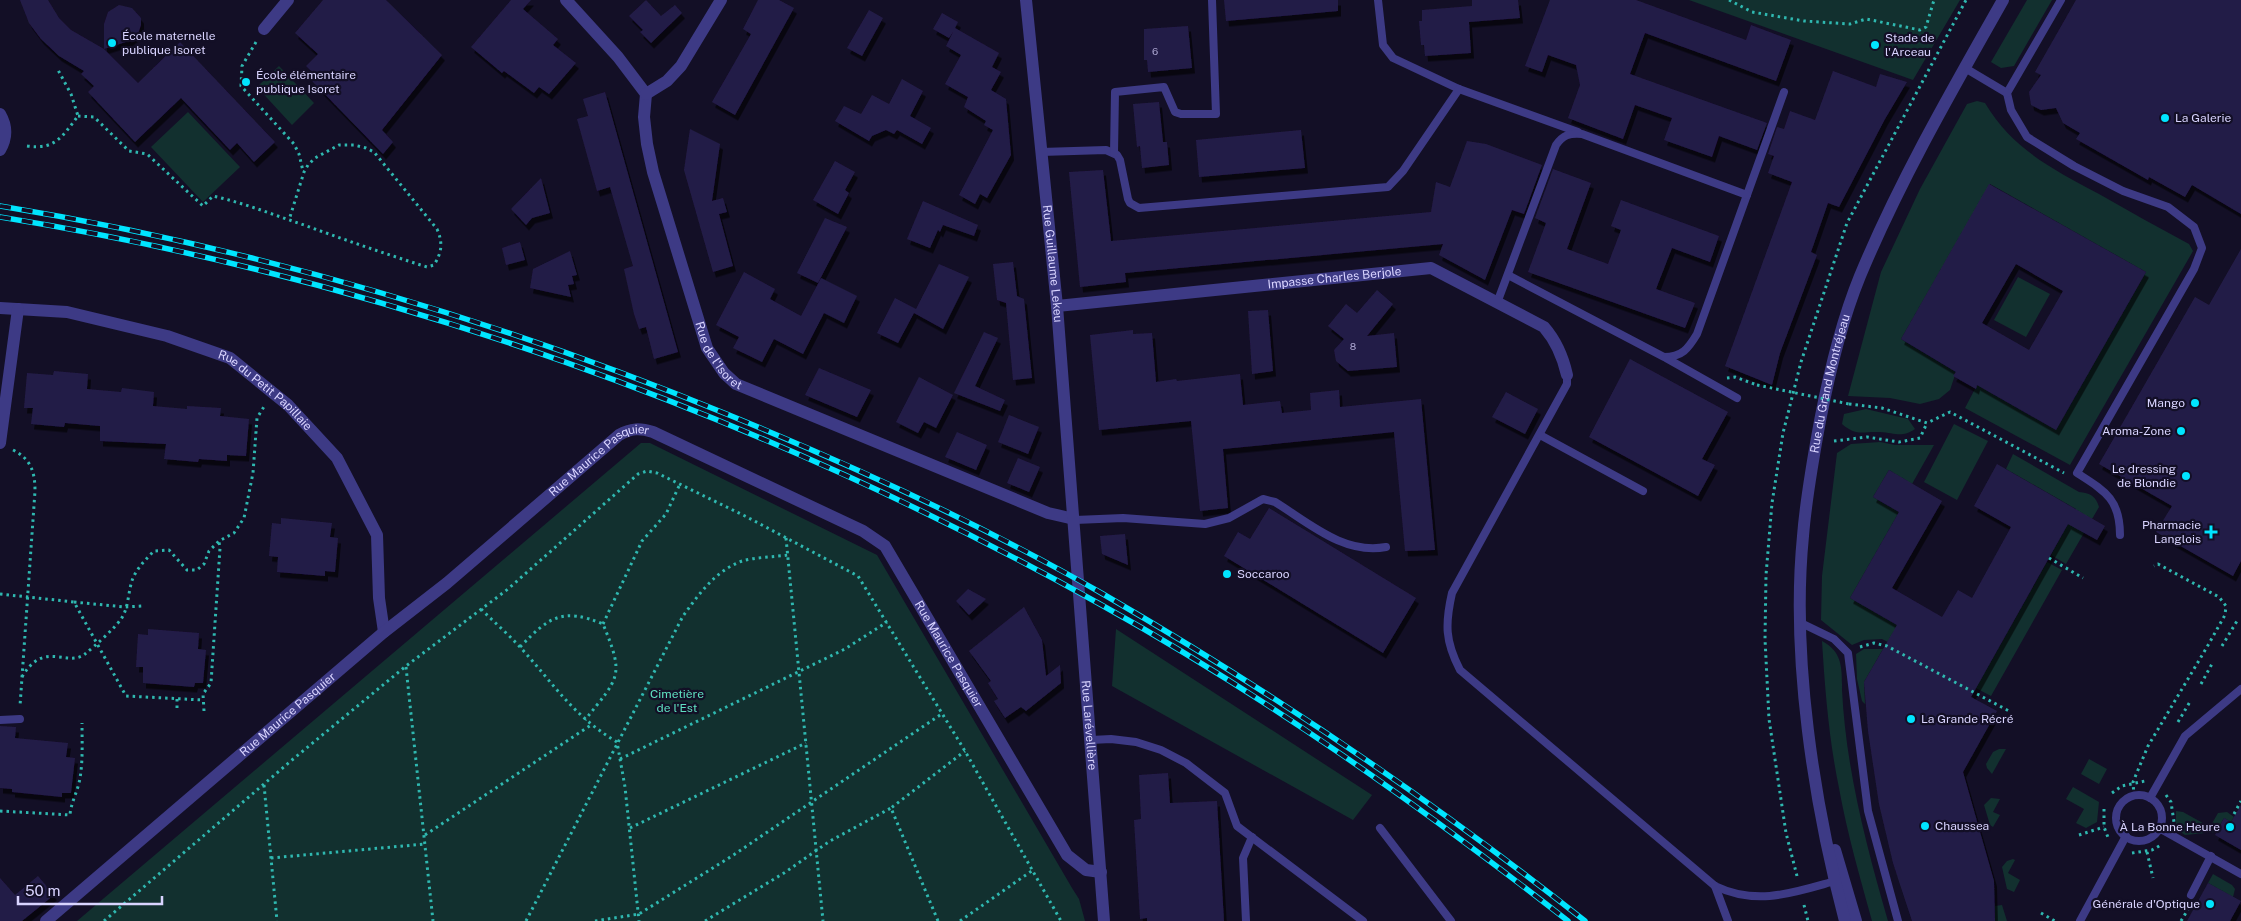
<svg xmlns="http://www.w3.org/2000/svg" width="2241" height="921" font-family="'Public Sans',sans-serif">
	<style>
		.green { fill: #12302f }
		.building { fill: #241b47; fill-rule: evenodd; filter: url(#shadow) }
		.lines { fill: none; stroke-linecap: round; stroke-linejoin: round }
		.path { stroke: #2fb8b0; stroke-width: 3; stroke-dasharray: 2.5 4; stroke-linecap: butt }
		.service { stroke: #3d3a85; stroke-width: 8 }
		.minor { stroke: #3d3a85; stroke-width: 12 }
		.tertiary { stroke: #3d3a85; stroke-width: 12 }
		.rail-casing { stroke: #00e5ff; stroke-width: 5.5 }
		.rail { stroke: #130f26; stroke-width: 4; stroke-dasharray: 11; stroke-linecap: butt }
		.path-bridge { stroke: #2fb8b0; stroke-width: 3; stroke-dasharray: 2.5 4; stroke-linecap: butt }
		.poi-dot { fill: #00e5ff; stroke: #130f26; stroke-width: 2 }
		.labels { text-anchor: middle; dominant-baseline: central; stroke-width: 4.5; stroke-linejoin: round; paint-order: stroke }
		.number-label { font-size: 10px; fill: #aca6d1 }
		.poi-label { font-size: 12px; fill: #d9d4ff; stroke: #130f26; text-anchor: start }
		.street-label { font-size: 12px; fill: #d9d4ff; stroke: #130f26 }
		.park-label { font-size: 12px; fill: #5fe0c0; stroke: #130f26 }
	</style>
	<defs>
		<filter id="shadow"><feDropShadow dx="3" dy="5.5" stdDeviation="0" flood-color="#0009"/></filter>
	</defs>
	<rect width="100%" height="100%" fill="#130f26"/>
	<!-- green -->
	<g class="green">
		<polygon points="1689,0 1960,0 1913,80"/>
		<polygon points="2027,0 2052,0 2014,66 2001,68 1991,62"/>
		<polygon points="279,66 314,103 292,125 257,87"/>
		<path d="M1977 101 1985 103C2013 150 2053 169 2099 194 2129 211 2159 228 2189 244L2193 251 2070 465 1965 408 1977 385 2056 430 2146 272 1990 184 1901 339 1956 372 1950 390 1939 399 1920 404 1890 398 1848 396 1881 272 1920 189 1967 104Z"/>
		<polygon points="188,112 240,167 203,202 151,147"/>
		<polygon points="2018,277 2050,294 2026,337 1994,320"/>
		<path d="M1866 409 1908 419 1915 429C1902 438 1895 433 1880 432 1863 431 1857 437 1842 424L1844 414Z"/>
		<polygon points="1954,424 1988,441 1957,500 1924,482"/>
		<polygon points="1880,442 1895,445 1934,445 1912,484 1889,470 1873,497 1899,512 1850,598 1984,674 2047,562 2062,570 1991,696 1882,639 1864,640 1852,645 1821,620 1822,576 1837,453 1851,444"/>
		<polygon points="641,443 650,443 877,555 1072,888 1079,899 1085,921 77,921"/>
		<path d="M2013 454 2079 492C2090 493 2096 496 2099 507L2066 564 2051 555 2076 509 2006 469Z"/>
		<polygon points="1116,629 1372,795 1353,820 1112,686"/>
		<path d="M1822 641C1843 652 1842 669 1842 690 1846 769 1866 845 1888 921H1872C1860 877 1847 833 1839 788 1829 740 1825 690 1822 641Z"/>
		<polygon points="1864,649 1883,649 1864,682 1865,704 1862,701 1857,679 1856,654"/>
		<polygon points="1999,749 2006,749 1992,774 1987,768 1986,764 1993,752"/>
		<polygon points="2089,759 2107,769 2099,784 2081,774"/>
		<polygon points="2073,787 2099,802 2097,822 2086,828 2076,823 2084,809 2066,799"/>
		<polygon points="1991,798 2000,799 1993,812 2000,815 1993,827 1990,825 1984,805"/>
		<polygon points="2176,811 2183,812 2210,827 2218,813 2227,812 2234,817 2231,822 2224,818 2216,832 2185,835 2176,829"/>
		<polygon points="2013,859 2015,860 2008,873 2020,880 2014,892 2007,889 2002,867 2007,861"/>
		<polygon points="2213,874 2232,885 2235,889 2233,897 2208,883"/>
		<polygon points="2002,905 2007,921 1995,921 1995,906"/>
	</g>
	<!-- building -->
	<g class="building">
		<polygon points="20,0 48,0 59,18 71,30 104,49 104,24 108,12 119,5 132,8 141,18 141,25 138,34 129,41 104,49 138,83 180,42 275,142 254,162 237,143 230,150 181,98 135,142 88,92 94,86 81,74 84,71 59,56 41,39 29,23"/>
		<polygon points="323,0 386,0 442,55 382,130 393,142 383,154 312,81 316,76 306,66 318,54 295,33"/>
		<polygon points="511,0 531,0 523,9 558,39 553,45 576,63 549,94 539,87 534,93 504,71 502,73 471,47"/>
		<polygon points="646,0 661,16 675,5 682,13 651,43 640,32 643,30 629,16"/>
		<polygon points="758,0 779,0 794,8 735,115 712,102 751,34 743,29"/>
		<polygon points="1224,0 1338,0 1338,11 1226,21"/>
		<polygon points="1472,0 1518,0 1520,18 1469,22 1471,53 1425,56 1424,45 1421,45 1419,21 1422,21 1422,10 1472,6"/>
		<polygon points="1550,0 1636,0 1746,40 1751,25 1791,40 1776,81 1645,33 1630,74 1767,123 1757,150 1719,136 1712,157 1664,140 1672,118 1635,105 1623,139 1568,118 1580,85 1576,65 1548,55 1542,72 1525,66"/>
		<polygon points="2076,0 2241,0 2241,214 2192,185 2185,197 2149,177 2148,180 2076,139 2080,133 2063,123 2056,108 2041,110 2031,105 2029,92 2041,75 2035,72"/>
		<polygon points="869,10 883,18 862,56 847,48"/>
		<polygon points="942,13 958,22 955,28 999,53 992,67 1001,72 991,90 1006,99 1011,155 987,198 980,194 975,204 959,195 993,130 984,125 986,121 964,107 968,97 945,84 961,55 946,46 953,32 949,38 933,29"/>
		<polygon points="1188,26 1192,68 1148,72 1147,60 1144,60 1144,29"/>
		<polygon points="1833,71 1876,87 1880,74 1907,82 1885,119 1839,207 1828,203 1811,252 1817,255 1780,353 1772,385 1725,366 1792,182 1768,173 1774,156 1768,154 1777,127 1784,129 1790,111 1815,120"/>
		<polygon points="902,79 923,91 910,116 931,128 922,144 897,130 894,134 886,130 872,136 869,141 835,121 844,106 861,114 872,95 889,104"/>
		<polygon points="605,92 678,352 654,359 646,327 639,329 634,314 624,269 633,266 610,187 597,191 577,119 588,116 583,99"/>
		<polygon points="1159,102 1163,142 1167,142 1169,165 1142,168 1140,146 1137,147 1133,104"/>
		<polygon points="690,129 720,144 712,201 723,198 727,212 719,214 733,266 713,272 684,170"/>
		<polygon points="1301,130 1305,168 1199,177 1196,140"/>
		<polygon points="1467,141 1486,144 1542,165 1524,214 1512,210 1485,280 1439,255 1443,244 1125,273 1126,282 1080,287 1069,172 1103,170 1111,241 1431,212 1436,182 1450,187"/>
		<polygon points="835,161 855,172 845,190 849,193 838,214 813,200"/>
		<polygon points="1553,169 1591,183 1567,249 1608,264 1621,230 1611,226 1621,200 1719,236 1710,262 1672,248 1656,289 1695,303 1685,328 1528,272 1546,223 1535,218"/>
		<polygon points="541,178 550,213 532,218 526,225 511,209"/>
		<path d="M1989 184 2146 272 2056 430 1977 385 1976 389 1953 376 1956 372 1901 339ZM2016 264 2063 291 2029 350 1982 323Z"/>
		<polygon points="923,201 978,225 974,236 943,225 940,232 938,230 930,248 907,239"/>
		<polygon points="825,218 847,227 818,283 797,273"/>
		<polygon points="520,242 525,260 506,265 502,248"/>
		<polygon points="2241,249 2241,561 2233,576 2156,532 2172,506 2099,464 2195,297 2209,305"/>
		<polygon points="570,251 577,275 572,276 574,284 568,285 571,297 530,288 533,269"/>
		<polygon points="1013,262 1017,296 1024,299 1032,378 1013,380 1006,303 997,300 993,264"/>
		<polygon points="939,264 969,277 943,329 914,313 898,343 877,333 895,298 916,309"/>
		<polygon points="744,272 775,289 770,299 801,316 821,278 857,296 844,323 824,313 803,354 774,339 762,362 733,348 739,337 716,325"/>
		<polygon points="1377,290 1393,304 1367,336 1394,333 1397,367 1348,371 1336,361 1334,350 1344,339 1328,326 1346,304 1357,313"/>
		<polygon points="1268,310 1273,371 1252,374 1248,311"/>
		<polygon points="1133,330 1133,334 1152,333 1156,382 1176,379 1177,381 1240,374 1243,405 1280,401 1282,413 1311,410 1310,393 1339,390 1340,407 1421,399 1435,550 1405,551 1394,432 1223,449 1228,508 1200,511 1191,421 1099,430 1090,335"/>
		<polygon points="984,332 998,338 975,386 1005,400 1000,411 954,393"/>
		<polygon points="1630,359 1728,412 1702,459 1715,465 1698,496 1589,437"/>
		<polygon points="819,368 871,390 857,417 805,395"/>
		<polygon points="54,371 88,374 87,389 121,392 122,388 154,392 153,406 187,409 187,406 221,408 220,416 249,419 246,456 227,455 227,461 199,459 198,462 164,459 166,444 100,441 100,426 65,423 64,427 31,424 33,408 24,408 27,373 53,375"/>
		<polygon points="919,377 953,395 936,428 924,422 918,433 896,422"/>
		<polygon points="1506,392 1538,409 1525,434 1492,417"/>
		<polygon points="1009,415 1039,427 1028,454 998,442"/>
		<polygon points="957,432 987,445 976,470 945,457"/>
		<polygon points="1018,458 1040,467 1029,492 1007,483"/>
		<polygon points="1997,464 2105,526 2097,540 2068,524 1971,697 1997,711 1963,772 1994,881 1995,921 1912,921 1893,863 1879,804 1868,731 1864,682 1897,625 1850,598 1899,512 1873,497 1889,470 1942,501 1892,588 1942,617 1958,590 1972,598 2011,527 1974,506"/>
		<polygon points="1269,508 1416,598 1383,653 1224,556 1238,532 1250,539"/>
		<polygon points="281,518 332,523 330,537 338,538 335,572 325,571 325,576 277,572 278,557 269,556 272,523 281,524"/>
		<polygon points="1125,534 1128,565 1102,554 1100,536"/>
		<polygon points="968,589 986,599 969,615 956,601"/>
		<polygon points="1024,607 1042,640 1046,676 1060,665 1061,683 1026,711 1021,707 1005,718 994,701 998,699 988,683 991,681 969,651"/>
		<polygon points="148,629 199,633 198,649 206,650 203,683 195,683 194,687 143,683 143,667 136,667 138,634 148,635"/>
		<polygon points="0,726 16,727 15,738 68,743 66,757 75,758 71,793 62,793 62,797 12,792 12,789 0,788"/>
		<polygon points="1168,773 1170,803 1217,801 1224,921 1147,921 1147,918 1140,919 1134,820 1141,819 1139,775"/>
		<polygon points="2241,805 2241,850 2215,835 2224,818 2231,822"/>
		<polygon points="38,876 54,895 22,921 0,921 0,878 15,895"/>
		<polygon points="2208,883 2241,901 2230,921 2187,921"/>
	</g>
	<g class="lines">
		<!-- path -->
		<g class="path">
			<polyline points="1729,0 1752,12 1804,21 1850,24 1866,19 1920,30 1926,27 1934,0"/>
			<polyline points="256,42 242,66 241,86 294,144 299,154 303,171"/>
			<path d="M78 116 94 117 129 151 147 154 203 206 213 196C244 203 274 215 304 225 345 240 386 254 427 267L434 265C442 252 443 243 437 229L374 152 366 148 354 145H339L315 158 308 165 304 172 289 220"/>
			<path d="M27 146C55 150 62 137 78 116L71 94 58 70"/>
			<polyline points="1727,378 1735,377 1757,385"/>
			<polyline points="1849,404 1882,408 1927,423 1950,412 2064,473"/>
			<polyline points="1834,441 1867,437 1899,442 1920,438 1927,423"/>
			<path d="M13 450C31 459 35 472 35 491L20 706"/>
			<polyline points="786,538 823,921"/>
			<polyline points="2049,558 2083,578"/>
			<polyline points="0,594 74,602 126,696 203,700"/>
			<polyline points="74,602 125,607 142,606"/>
			<path d="M481 609C494 622 508 634 520 647 553 683 573 716 617 742L625 787 639 921"/>
			<polyline points="603,624 642,541 666,514 680,484"/>
			<polyline points="2222,646 2237,621"/>
			<path d="M520 647C549 617 562 607 603 624 625 677 619 677 585 720"/>
			<polyline points="1860,647 1874,643 1887,646 2009,711"/>
			<polyline points="406,667 433,921"/>
			<path d="M22 677C44 639 67 668 85 654 95 646 114 629 121 619 129 608 128 590 133 578 138 567 146 559 154 551L169 550 187 570H197L204 564 209 551 219 541 234 533 244 518 253 473 257 418 265 405"/>
			<polyline points="2201,684 2213,662"/>
			<polyline points="177,699 177,710"/>
			<polyline points="204,711 203,694 211,683 220,548 219,542"/>
			<polyline points="2178,722 2191,700"/>
			<polyline points="620,759 845,649 887,622"/>
			<polyline points="264,785 277,921"/>
			<polyline points="2112,793 2122,786 2145,781"/>
			<polyline points="2166,795 2171,802 2174,822"/>
			<polyline points="2134,796 2133,782 2148,746 2207,647 2225,615 2226,606 2219,597 2158,564 2154,566"/>
			<polyline points="2104,809 2104,827 2109,840"/>
			<path d="M0 811 70 815C71 802 78 791 80 778 83 761 82 741 82 723"/>
			<polyline points="2234,814 2241,801"/>
			<polyline points="630,828 806,743"/>
			<polyline points="425,835 591,725"/>
			<polyline points="2079,835 2104,827"/>
			<polyline points="2147,852 2153,878"/>
			<polyline points="2132,853 2152,850 2161,845"/>
			<polyline points="271,858 425,844"/>
			<polyline points="1797,876 1786,833 1769,719 1765,639 1766,575 1772,503 1783,433 1801,362 1847,223 1966,0"/>
			<polyline points="1804,905 1808,921"/>
			<polyline points="2041,913 2055,921"/>
			<polyline points="104,921 292,760 406,666 508,589 638,474 647,471 657,473 745,516 858,576 965,751 1061,921"/>
			<path d="M526 921 683 616C699 594 715 571 742 561 756 557 774 557 788 555"/>
			<polyline points="595,921 639,914 732,856 943,713"/>
			<polyline points="705,921 784,873 830,841 891,808"/>
			<polyline points="938,921 891,808 965,751"/>
			<polyline points="960,921 1033,870"/>
			<polyline points="2181,921 2190,906"/>
		</g>
		<!-- service -->
		<g class="service">
			<polyline points="1378,0 1383,45 1393,58 1459,89 1578,132"/>
			<path d="M2061 0 2007 93 2011 110 2027 137 2074 166 2123 191 2168 207 2194 227 2202 248 2194 269 2077 473C2105 491 2120 499 2120 535"/>
			<polyline points="1965,68 2007,93"/>
			<polyline points="1041,152 1106,150 1117,155 1120,160 1128,199 1130,203 1139,208 1388,187 1403,171 1459,89"/>
			<polyline points="1114,153 1115,92 1164,87 1175,112 1181,114 1216,114 1212,0"/>
			<path d="M1508 275 1664 357C1682 357 1688 349 1697 334L1784 92"/>
			<path d="M1497 303 1556 145C1563 135 1569 133 1582 134L1747 195"/>
			<polyline points="1666,358 1737,398"/>
			<path d="M1567 375V384L1452 593C1445 624 1445 641 1460 670L1715 886C1757 906 1792 893 1835 881"/>
			<polyline points="1540,435 1643,491"/>
			<path d="M1075 520 1123 518 1205 524 1229 518 1263 499 1275 502C1309 523 1344 555 1386 547"/>
			<polyline points="1801,623 1834,639 1848,653 1868,811 1898,921"/>
			<polyline points="0,720 20,719"/>
			<polyline points="1091,740 1111,739 1136,742 1161,750 1186,763 1225,793 1237,826 1363,921"/>
			<circle cx="2139" cy="818" r="23"/>
			<polyline points="2150,798 2185,736 2241,689"/>
			<polyline points="1380,828 1451,921"/>
			<polyline points="2159,828 2241,874"/>
			<polyline points="1715,886 1728,921"/>
			<polyline points="2191,895 2211,856"/>
			<polyline points="1246,921 1243,858 1252,837"/>
			<polyline points="2080,921 2126,836"/>
		</g>
		<!-- minor -->
		<g class="minor">
			<path id="s1" d="M566 0 618 57 646 94 644 117 647 144 653 172 707 348 724 373 736 384 1048 513 1074 519"/>
			<polyline points="264,29 288,0"/>
			<polyline points="646,94 667,81 681,66 721,0"/>
			<path d="M0 114C7 126 7 138 0 150"/>
			<path id="s2" d="M1057 306 1431 268 1544 327C1557 342 1563 357 1567 375"/>
			<path id="s3" d="M0 308 67 312 167 336 230 358 288 405 337 458 377 535 379 598 384 632"/>
			<polyline points="0,443 18,309"/>
			<path id="s4" d="M46 921 384 632 447 583 619 435C631 428 640 428 653 432L863 531 885 546 1067 855 1086 870 1101 872"/>
		</g>
		<!-- tertiary -->
		<g class="tertiary">
			<path id="s5" d="M1026 0 1057 306 1104 921"/>
			<polyline points="1835,850 1856,921"/>
			<path id="s6" d="M1845 921C1814 804 1791 657 1803 536 1806 498 1813 459 1820 421 1829 374 1842 320 1860 276 1900 180 1952 90 2003 0"/>
		</g>
		<!-- rail casing -->
		<g class="rail-casing">
			<g id="rail">
				<path d="M0 206C250 247 495 319 729 415 856 467 983 525 1103 594 1272 692 1432 800 1585 921"/>
				<path d="M0 217C384 279 759 414 1098 603 1264 695 1419 805 1568 921"/>
			</g>
		</g>
		<!-- rail -->
		<use href="#rail" class="rail"/>
		<!-- path-bridge -->
		<polyline class="path-bridge" points="1757,385 1849,404"/>
	</g>
	<!-- markers -->
	<g class="poi-dot">
		<circle cx="112" cy="43" r="5"/>
		<circle cx="1875" cy="45" r="5"/>
		<circle cx="246" cy="82" r="5"/>
		<circle cx="2165" cy="118" r="5"/>
		<circle cx="2195" cy="403" r="5"/>
		<circle cx="2181" cy="431" r="5"/>
		<circle cx="2186" cy="476" r="5"/>
		<path d="M2208.5 524.5h5v5h5v5h-5v5h-5v-5h-5v-5h5z"/>
		<circle cx="1227" cy="574" r="5"/>
		<circle cx="1911" cy="719" r="5"/>
		<circle cx="1925" cy="826" r="5"/>
		<circle cx="2230" cy="827" r="5"/>
		<circle cx="2210" cy="904" r="5"/>
	</g>
	<g class="labels">
		<!-- number labels -->
		<g class="number-label">
			<text x="1155" y="51">6</text>
			<text x="1353" y="346">8</text>
		</g>
		<!-- poi labels -->
		<g class="poi-label">
			<text x="122" y="36">École maternelle<tspan x="122" dy="14">publique Isoret</tspan></text>
			<text x="1885" y="38">Stade de<tspan x="1885" dy="14">l'Arceau</tspan></text>
			<text x="256" y="75">École élémentaire<tspan x="256" dy="14">publique Isoret</tspan></text>
			<text x="2175" y="118">La Galerie</text>
			<text x="2185" y="403" text-anchor="end">Mango</text>
			<text x="2171" y="431" text-anchor="end">Aroma-Zone</text>
			<text x="2176" y="469" text-anchor="end">Le dressing<tspan x="2176" dy="14">de Blondie</tspan></text>
			<text x="2201" y="525" text-anchor="end">Pharmacie<tspan x="2201" dy="14">Langlois</tspan></text>
			<text x="1237" y="574">Soccaroo</text>
			<text x="1921" y="719">La Grande Récré</text>
			<text x="1935" y="826">Chaussea</text>
			<text x="2220" y="827" text-anchor="end">À La Bonne Heure</text>
			<text x="2200" y="904" text-anchor="end">Générale d'Optique</text>
		</g>
		<!-- street labels -->
		<g class="street-label">
			<text stroke="none"><textPath href="#s5" startOffset="265">Rue Guillaume Lekeu</textPath></text>
			<text stroke="none"><textPath href="#s2" startOffset="279">Impasse Charles Berjole</textPath></text>
			<text stroke="none"><textPath href="#s1" startOffset="399">Rue de l'Isoret</textPath></text>
			<text stroke="none"><textPath href="#s6" startOffset="544">Rue du Grand Montréjeau</textPath></text>
			<text stroke="none"><textPath href="#s3" startOffset="284">Rue du Petit Papillaie</textPath></text>
			<text stroke="none"><textPath href="#s4" startOffset="722">Rue Maurice Pasquier</textPath></text>
			<text stroke="none"><textPath href="#s4" startOffset="1171">Rue Maurice Pasquier</textPath></text>
			<text stroke="none"><textPath href="#s4" startOffset="318">Rue Maurice Pasquier</textPath></text>
			<text stroke="none"><textPath href="#s5" startOffset="728">Rue Larévellière</textPath></text>
		</g>
		<!-- park labels -->
		<g class="park-label">
			<text x="677" y="694">Cimetière<tspan x="677" dy="14">de l'Est</tspan></text>
		</g>
	</g>
	<!-- scale -->
	<path d="M18 896v8h144v-8" fill="none" stroke="#d9d4ff" stroke-width="2.5"/>
	<text x="25" y="896" font-size="15" fill="#d9d4ff" stroke="#130f26" stroke-width="4" paint-order="stroke">50 m</text>
</svg>
